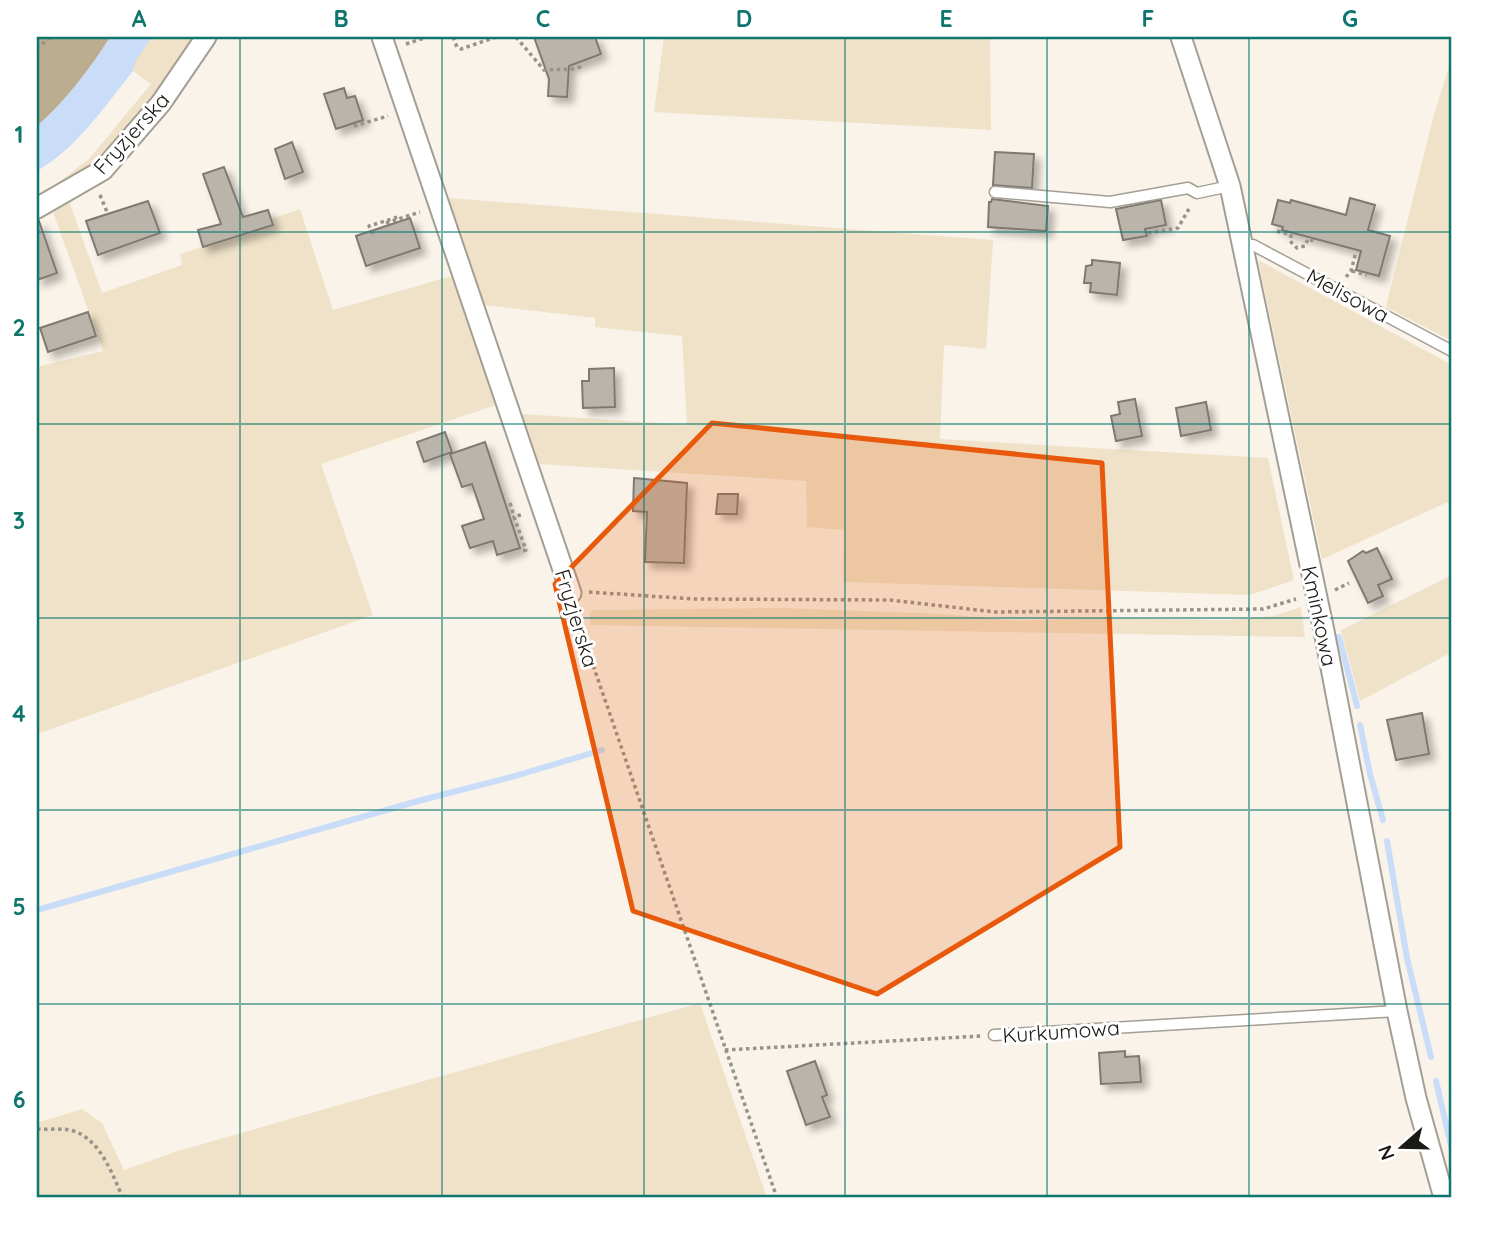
<svg xmlns="http://www.w3.org/2000/svg" width="1489" height="1235" font-family="Quicksand,sans-serif">
	<style>
		.green { fill: #efe2c8 }
		.forest { fill: #bcad90 }
		.water { fill: #c9dcf8 }
		.lines { fill: none; stroke-linecap: round; stroke-linejoin: round }
		.stream { stroke: #c9dcf8; stroke-width: 6 }
		.building { fill: #bab5ab; stroke: #7f7a71; stroke-width: 2; filter: url(#shadow) }
		.lane-casing { stroke: #a49f95; stroke-width: 13 }
		.street-casing { stroke: #a49f95; stroke-width: 23 }
		.path { stroke: #97938b; stroke-width: 3.5; stroke-dasharray: 3.5 3.5; stroke-linecap: butt }
		.lane { stroke: #fff; stroke-width: 10 }
		.street { stroke: #fff; stroke-width: 19 }
		.marked { fill: #e8590c; fill-opacity: 0.2; stroke: #e8590c; stroke-width: 5; stroke-linejoin: round }
		.grid { fill: none; stroke: #0f766e; stroke-width: 2; stroke-opacity: 0.55 }
		.labels { text-anchor: middle; dominant-baseline: central; stroke-width: 6; stroke-linejoin: round; paint-order: stroke }
		.street-label { font-size: 21px; fill: #1b1915; stroke: #fff }
		.neatline { fill: none; stroke: #0f766e; stroke-width: 2.5 }
		.grid-label { font-size: 23px; text-anchor: middle; font-weight: bold; fill: #0f766e }
	</style>
	<defs>
		<filter id="shadow"><feDropShadow dx="6" dy="6" stdDeviation="3.5" flood-color="#0004"/></filter>
	</defs>
	<rect width="100%" height="100%" fill="#f9f3e9"/>
	<!-- green -->
	<g class="green">
		<polygon points="152,37 197,37 142,116 99,163 49,190 89,159 151,84 133,71 136,60"/>
		<polygon points="664,37 990,37 991,130 654,112"/>
		<polygon points="1452,56 1452,341 1386,307 1433,118"/>
		<polygon points="448,198 993,240 986,349 944,345 940,439 1268,458 1294,580 1250,595 843,582 844,530 807,527 806,481 539,464 522,414 687,425 682,336 595,327 595,318 485,305 480,299"/>
		<polygon points="69,201 102,293 182,265 180,254 272,226 271,219 300,209 333,310 452,276 499,404 321,464 373,615 37,734 37,367 103,351 53,212"/>
		<polygon points="1258,260 1452,365 1452,516 1448,502 1322,559"/>
		<polygon points="1452,575 1452,652 1360,701 1341,630"/>
		<polygon points="1301,607 1305,637 590,625 590,613 594,610 783,608 944,614 1019,621 1090,618 1228,620 1274,616"/>
		<polygon points="700,1003 767,1198 37,1198 37,1123 82,1109 102,1123 124,1170 178,1151 339,1105"/>
	</g>
	<!-- forest -->
	<path class="forest" d="M37 37H110C92 67 63 104 37 126Z"/>
	<!-- water -->
	<path class="water" d="M110 37H152L136 60 133 71C104 107 78 147 37 171V126C63 104 92 67 110 37Z"/>
	<g class="lines">
		<!-- stream -->
		<g class="stream">
			<polyline points="1339,637 1357,706"/>
			<polyline points="1360,725 1370,774 1383,820"/>
			<polyline points="1387,841 1407,958 1431,1057"/>
			<polyline points="37,910 418,801 515,776 602,750"/>
			<polyline points="1436,1081 1452,1150"/>
		</g>
	</g>
	<!-- building -->
	<g class="building">
		<polygon points="534,37 595,37 601,54 569,66 567,97 548,96 549,79"/>
		<polygon points="344,88 347,98 355,96 363,120 336,129 324,94"/>
		<polygon points="292,142 303,172 285,179 275,149"/>
		<polygon points="995,152 1034,154 1032,188 993,185"/>
		<polygon points="224,167 243,217 268,210 273,225 203,247 198,230 221,224 203,174"/>
		<polygon points="1350,198 1375,205 1368,230 1390,236 1379,276 1356,270 1361,251 1282,230 1283,227 1272,224 1278,200 1290,203 1291,200 1346,215"/>
		<polygon points="992,199 1048,206 1046,231 988,227 989,202 991,202"/>
		<polygon points="1161,200 1166,225 1145,229 1147,236 1123,240 1116,209"/>
		<polygon points="148,201 160,233 98,255 86,221"/>
		<polygon points="410,218 420,248 366,266 356,236"/>
		<polygon points="39,221 57,273 37,280 37,222"/>
		<polygon points="1092,260 1120,263 1117,295 1090,292 1091,283 1084,283 1086,266 1092,265"/>
		<polygon points="88,312 96,336 48,352 40,328"/>
		<polygon points="614,368 615,407 583,408 582,381 589,381 589,369"/>
		<polygon points="1135,399 1142,436 1116,441 1111,416 1120,414 1118,402"/>
		<polygon points="1206,402 1211,430 1181,436 1176,408"/>
		<polygon points="445,432 452,452 424,462 417,442"/>
		<polygon points="485,442 520,548 497,555 493,541 470,548 462,526 484,519 472,484 462,487 450,454"/>
		<polygon points="634,478 687,483 684,563 645,562 647,512 633,511"/>
		<polygon points="718,494 738,494 737,514 716,514"/>
		<polygon points="1377,548 1392,579 1378,585 1383,596 1368,603 1348,561 1363,551 1366,553"/>
		<polygon points="1422,713 1429,754 1396,760 1387,720"/>
		<polygon points="1125,1051 1125,1057 1139,1056 1141,1082 1101,1084 1099,1053"/>
		<polygon points="815,1061 827,1095 822,1097 830,1117 806,1125 787,1071"/>
	</g>
	<g class="lines">
		<!-- lane casing -->
		<g class="lane-casing">
			<g id="lane">
				<polyline points="995,192 1110,202 1188,188 1197,193 1230,186"/>
				<polyline points="1242,246 1253,245 1452,351"/>
				<polyline points="994,1035 1397,1011"/>
			</g>
		</g>
		<!-- street casing -->
		<g class="street-casing">
			<g id="street">
				<polyline points="382,37 571,593"/>
				<polyline points="1181,37 1230,186 1324,631 1397,1011 1416,1098 1444,1198"/>
				<polyline points="37,208 103,170 161,103 206,37"/>
			</g>
		</g>
		<!-- path -->
		<g class="path">
			<polyline points="453,37 457,47 461,49 496,37"/>
			<polyline points="516,37 544,70 572,69 580,67 579,63"/>
			<polyline points="406,44 427,37"/>
			<polyline points="37,49 50,37"/>
			<polyline points="354,126 388,116"/>
			<polyline points="100,195 107,212"/>
			<polyline points="386,223 420,212"/>
			<polyline points="1277,231 1291,235 1290,241 1297,248 1305,246 1308,239 1313,241"/>
			<polyline points="1148,233 1178,228 1190,207"/>
			<polyline points="373,234 369,226 398,217"/>
			<polyline points="1352,271 1367,275"/>
			<polyline points="1346,277 1351,271 1356,252"/>
			<polyline points="510,503 514,517"/>
			<polyline points="523,551 526,550 514,517 523,514"/>
			<polyline points="1335,590 1349,583"/>
			<polyline points="589,592 694,599 890,600 995,612 1263,609 1296,599"/>
			<polyline points="575,613 777,1198"/>
			<polyline points="725,1050 982,1036"/>
			<path d="M37 1129C48 1130 59 1128 70 1130 100 1137 112 1174 123 1198"/>
		</g>
		<!-- lane -->
		<use href="#lane" class="lane"/>
		<!-- street -->
		<use href="#street" class="street"/>
	</g>
	<!-- marked area -->
	<path class="marked" d="M712 423 1102 463 1120 847 877 994 633 911 555 584Z"/>
	<!-- grid -->
	<path class="grid" d="M240 37V1198M442 37V1198M644 37V1198M845 37V1198M1047 37V1198M1249 37V1198M37 232H1452M37 424H1452M37 618H1452M37 810H1452M37 1004H1452"/>
	<g class="labels">
		<!-- street labels -->
		<g class="street-label">
			<text transform="translate(131 133) rotate(-48)">Fryzjerska</text>
			<text transform="translate(1348 295) rotate(28)">Melisowa</text>
			<text transform="translate(1320 616) rotate(78)">Kminkowa</text>
			<text transform="translate(577 618) rotate(73)">Fryzjerska</text>
			<text transform="translate(1061 1031) rotate(-4)">Kurkumowa</text>
		</g>
	</g>
	<!-- border -->
	<rect width="1489" height="1235" fill="none" stroke="#ffffff" stroke-width="77"/>
	<!-- north arrow -->
	<g transform="translate(1402 1147) rotate(250)" stroke="#ffffff" stroke-width="5" paint-order="stroke">
	<path d="M0-5L12 26L0 18L-12 26Z" fill="#1b1915"/>
	<text y="-10" font-size="19" font-weight="bold" text-anchor="middle" fill="#1b1915">N</text>
	</g>
	<rect x="38" y="38" width="1412" height="1158" class="neatline"/>
	<g class="grid-label">
		<text x="139" y="27">A</text>
		<text x="341" y="27">B</text>
		<text x="543" y="27">C</text>
		<text x="744" y="27">D</text>
		<text x="946" y="27">E</text>
		<text x="1148" y="27">F</text>
		<text x="1350" y="27">G</text>
		<text x="19" y="143">1</text>
		<text x="19" y="336">2</text>
		<text x="19" y="529">3</text>
		<text x="19" y="722">4</text>
		<text x="19" y="915">5</text>
		<text x="19" y="1108">6</text>
	</g>
</svg>
